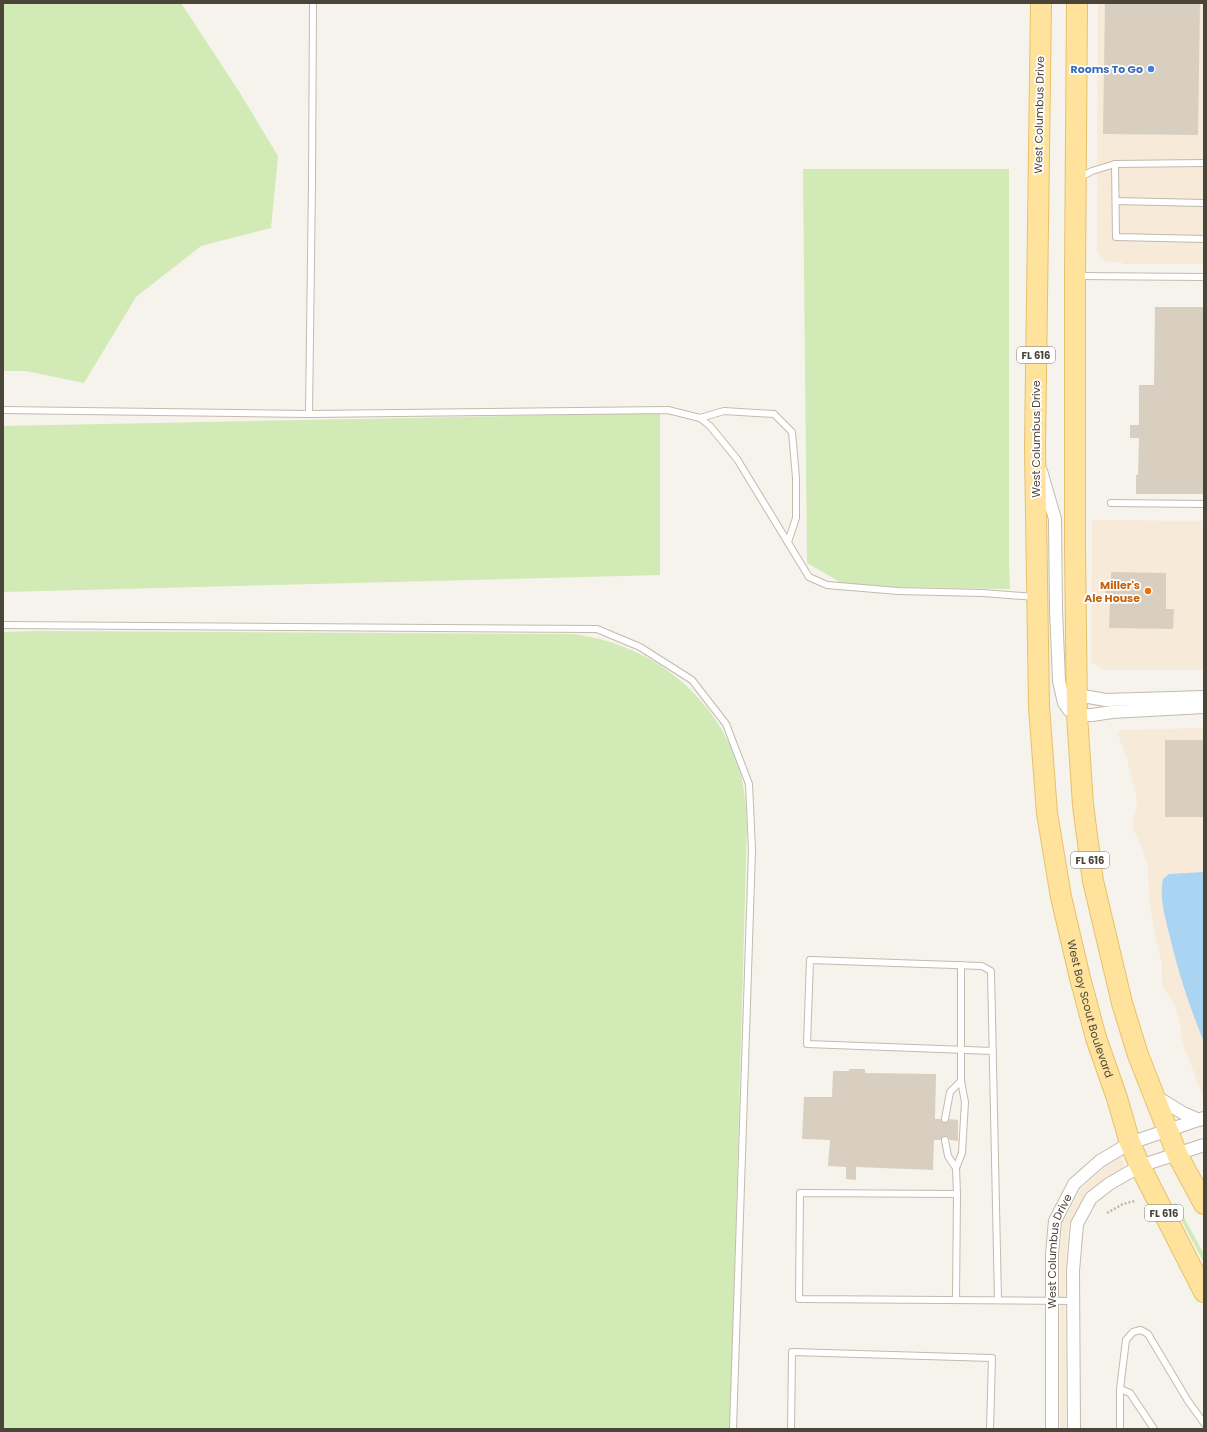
<svg xmlns="http://www.w3.org/2000/svg" width="1207" height="1432" font-family="Poppins,sans-serif">
	<style>
		.commercial { fill: #f7ead8 }
		.green { fill: #d2eab5 }
		.water { fill: #a9d4f2 }
		.building { fill: #d8cfc1 }
		.lines { fill: none; stroke-linecap: round; stroke-linejoin: round }
		.service-casing { stroke: #c2bbae; stroke-width: 8 }
		.minor-casing { stroke: #c2bbae; stroke-width: 14 }
		.primary-casing { stroke: #e6c16a; stroke-width: 22 }
		.path { stroke: #c4b79f; stroke-width: 2.5; stroke-dasharray: 2 2; stroke-linecap: butt }
		.service { stroke: #fff; stroke-width: 6 }
		.minor { stroke: #fff; stroke-width: 12 }
		.primary { stroke: #ffe39c; stroke-width: 20 }
		.shop-dot { fill: #3f7fe0; stroke: #fff; stroke-width: 1.5 }
		.food-dot { fill: #e8710a; stroke: #fff; stroke-width: 1.5 }
		.labels { text-anchor: middle; dominant-baseline: central; stroke-width: 3.5; stroke-linejoin: round; paint-order: stroke }
		.shield { fill: #fff; stroke: #817c74; stroke-width: 1 }
		.shield-label { font-size: 10px; font-weight: bold; fill: #4b4439 }
		.shop-label { font-size: 11px; font-weight: bold; fill: #366cbe; stroke: #fff; text-anchor: end }
		.street-label { font-size: 11px; fill: #4b4439; stroke: #fff }
		.food-label { font-size: 11px; font-weight: bold; fill: #c56008; stroke: #fff; text-anchor: end }
	</style>
	<rect width="100%" height="100%" fill="#f6f3ec"/>
	<!-- commercial -->
	<g class="commercial">
		<polygon points="1098,3 1204,3 1204,264 1123,264 1121,262 1107,262 1097,253"/>
		<polygon points="1092,520 1204,521 1204,670 1105,670 1091,662"/>
		<polygon points="1204,728 1204,1100 1183,1043 1179,1019 1173,1002 1164,988 1162,982 1162,964 1154,930 1149,899 1148,868 1142,848 1133,829 1133,822 1136,809 1137,799 1127,759 1118,734 1120,730"/>
		<polygon points="1120,1157 1125,1166 1104,1179 1086,1193 1069,1224 1065,1271 1066,1429 1060,1429 1060,1254 1063,1223 1081,1189 1105,1167"/>
	</g>
	<!-- green -->
	<g class="green">
		<polygon points="3,3 181,3 240,93 278,156 271,228 201,246 136,297 84,383 26,371 3,371"/>
		<polygon points="803,169 1009,169 1009,566 1010,589 847,586 807,563"/>
		<polygon points="660,413 660,575 3,592 3,426"/>
		<path d="M36 631 573 634C652 644 719 697 741 775 745 792 746 809 747 826L730 1429H3V632Z"/>
		<polygon points="1176,1203 1204,1254 1204,1263 1173,1204"/>
	</g>
	<!-- water -->
	<path class="water" d="M1204 872V1042C1189 1006 1178 971 1169 933 1165 916 1159 897 1163 879L1169 874Z"/>
	<!-- building -->
	<g class="building">
		<polygon points="1105,3 1200,3 1198,135 1103,134"/>
		<polygon points="1155,307 1204,307 1204,494 1136,494 1136,475 1138,475 1139,438 1130,438 1130,425 1139,425 1139,385 1154,385"/>
		<polygon points="1111,572 1166,573 1166,609 1174,609 1173,629 1109,628 1110,601 1105,600 1105,589 1111,589"/>
		<rect x="1165" y="740" width="39" height="77"/>
		<polygon points="849,1069 865,1069 865,1073 936,1074 935,1119 941,1119 942,1122 945,1123 948,1122 950,1119 958,1120 958,1141 950,1140 948,1137 945,1136 942,1137 941,1140 934,1140 933,1170 856,1167 856,1180 846,1179 846,1167 828,1166 830,1140 802,1139 804,1097 832,1097 833,1071 849,1071"/>
	</g>
	<g class="lines">
		<!-- service casing -->
		<g class="service-casing">
			<g id="service">
				<polyline points="1115,164 1204,163"/>
				<polyline points="1079,178 1092,171 1115,164 1116,237 1204,239"/>
				<polyline points="1116,201 1204,203"/>
				<polyline points="1078,276 1204,277"/>
				<polyline points="3,410 309,414 668,410 700,418 710,426 737,459 809,577 827,585 898,591 983,593 1035,597"/>
				<polyline points="309,414 312,182 313,3"/>
				<polyline points="700,418 724,411 774,414 792,432 796,478 796,518 788,542"/>
				<polyline points="1111,503 1204,504"/>
				<polyline points="3,625 597,629 640,647 692,680 726,724 749,784 752,850 733,1429"/>
				<polyline points="993,1051 807,1044 810,960 982,966 991,971 998,1300"/>
				<polyline points="945,1119 950,1092 961,1081"/>
				<polyline points="945,1140 948,1156 956,1168 957,1194"/>
				<polyline points="956,1168 962,1153 965,1102 961,1081 961,965"/>
				<polyline points="956,1300 957,1194 800,1193 799,1299 1073,1301"/>
				<polyline points="1120,1389 1130,1393 1154,1429"/>
				<polyline points="791,1429 792,1352 992,1358 990,1429"/>
				<polyline points="1120,1429 1120,1389 1126,1340 1133,1332 1141,1330 1148,1334 1188,1401 1204,1423"/>
			</g>
		</g>
		<!-- minor casing -->
		<g class="minor-casing">
			<g id="minor">
				<polyline points="1041,471 1055,519 1056,610 1059,681 1064,703 1069,710 1077,715 1092,715 1112,712 1204,707"/>
				<polyline points="1077,695 1106,700 1204,697"/>
				<polyline points="1155,1096 1183,1113 1199,1120"/>
				<path id="s1" d="M1052 1429V1254L1055 1221 1074 1184 1100 1161 1130 1143 1204 1118"/>
				<polyline points="1074,1429 1073,1271 1077,1224 1091,1198 1109,1184 1140,1166 1204,1145"/>
			</g>
		</g>
		<!-- primary casing -->
		<g class="primary-casing">
			<g id="primary">
				<path id="s2" d="M1041 3 1035 448 1039 707 1047 813 1061 897 1080 978 1096 1038 1117 1098 1130 1143 1140 1166 1204 1292"/>
				<polyline points="1077,3 1075,276 1075,547 1077,715 1083,805 1093,881 1122,1003 1138,1055 1177,1154 1204,1204"/>
			</g>
		</g>
		<!-- path -->
		<polyline class="path" points="1107,1213 1123,1204 1135,1201"/>
		<!-- service -->
		<use href="#service" class="service"/>
		<!-- minor -->
		<use href="#minor" class="minor"/>
		<!-- primary -->
		<use href="#primary" class="primary"/>
	</g>
	<!-- markers -->
	<circle class="shop-dot" cx="1151" cy="69" r="4"/>
	<circle class="food-dot" cx="1148" cy="591" r="4"/>
	<g class="labels">
		<!-- shield labels -->
		<g class="shield">
			<rect x="1017" y="347" width="38" height="16" rx="3"/>
			<rect x="1071" y="852" width="38" height="16" rx="3"/>
			<rect x="1145" y="1205" width="38" height="16" rx="3"/>
		</g>
		<g class="shield-label">
			<text x="1036" y="355">FL 616</text>
			<text x="1090" y="860">FL 616</text>
			<text x="1164" y="1213">FL 616</text>
		</g>
		<!-- shop labels -->
		<g class="shop-label">
			<text x="1143" y="69">Rooms To Go</text>
		</g>
		<!-- street labels -->
		<g class="street-label">
			<text transform="translate(1039 115) rotate(-89)">West Columbus Drive</text>
			<text transform="translate(1036 439) rotate(-90)">West Columbus Drive</text>
			<text stroke="none"><textPath href="#s2" startOffset="1011">West Boy Scout Boulevard</textPath></text>
			<text stroke="none"><textPath href="#s1" startOffset="179">West Columbus Drive</textPath></text>
		</g>
		<!-- food labels -->
		<g class="food-label">
			<text x="1140" y="585">Miller's<tspan x="1140" dy="13">Ale House</tspan></text>
		</g>
	</g>
	<!-- border -->
	<rect width="1207" height="1432" fill="none" stroke="#4b4439" stroke-width="8"/>
</svg>
